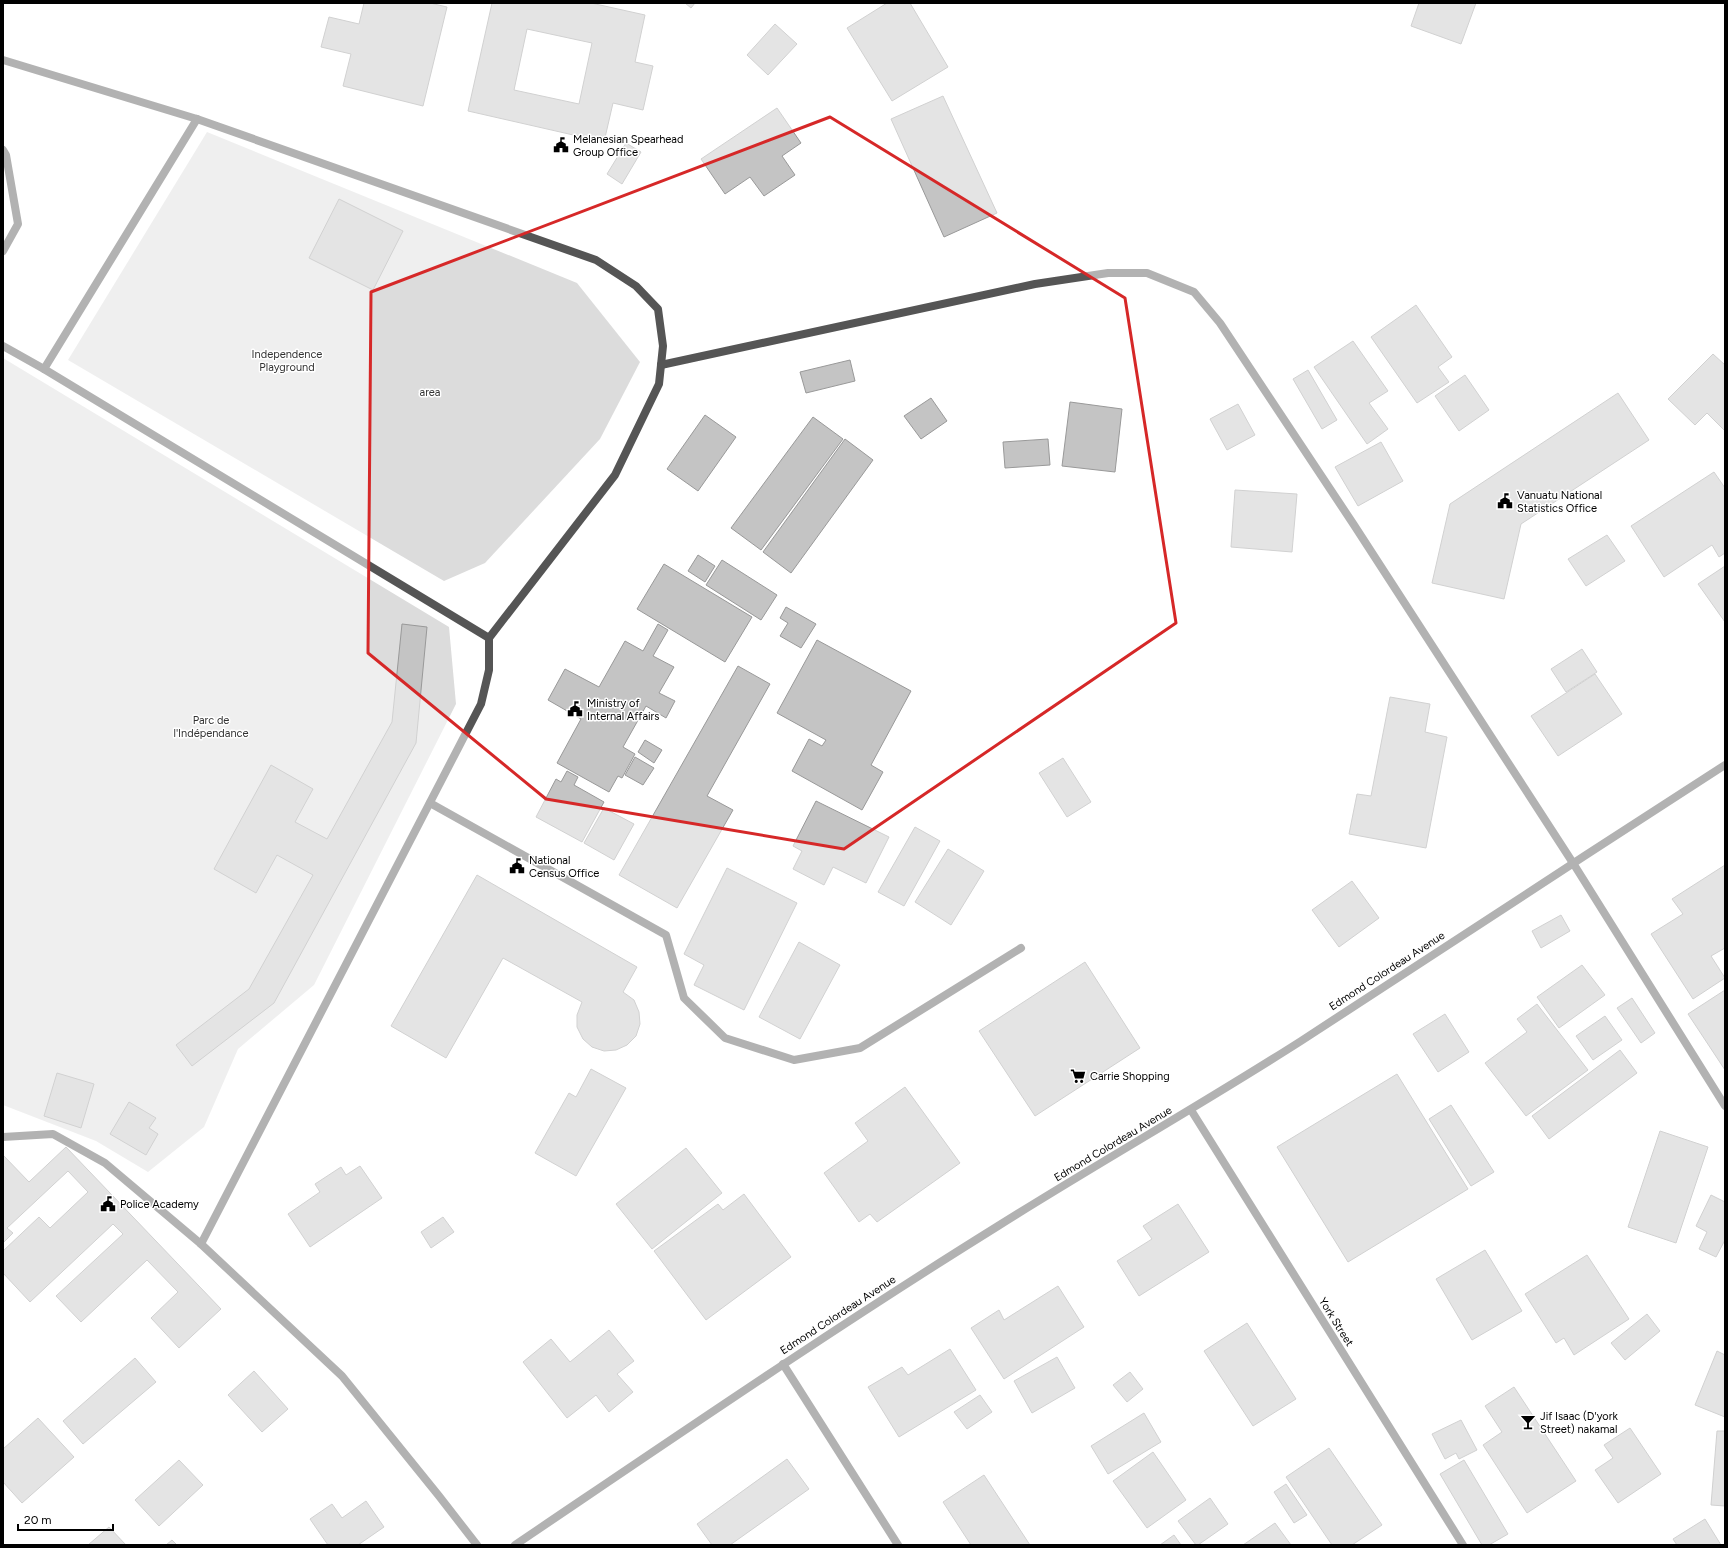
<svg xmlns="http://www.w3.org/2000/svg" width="1728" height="1548" font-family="Figtree,sans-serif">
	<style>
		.green { fill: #dcdcdc }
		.building { fill: #c4c4c4; stroke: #999; fill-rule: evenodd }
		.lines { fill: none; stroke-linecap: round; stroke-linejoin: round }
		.service { stroke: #555; stroke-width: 8 }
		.minor { stroke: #555; stroke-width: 8 }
		.tertiary { stroke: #555; stroke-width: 8 }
		.marked { fill: none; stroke: #d62828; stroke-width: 3; stroke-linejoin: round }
		.labels { text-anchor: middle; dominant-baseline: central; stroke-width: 3; stroke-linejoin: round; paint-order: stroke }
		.poi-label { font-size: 11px; fill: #000; stroke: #fff; text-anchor: start }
		.park-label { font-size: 11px; fill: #333; stroke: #fff }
		.street-label { font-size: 11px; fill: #000; stroke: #fff }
	</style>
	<rect width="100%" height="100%" fill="#fff"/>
	<!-- green -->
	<g class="green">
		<polygon points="207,132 577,283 640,362 600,439 485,563 444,581 68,360"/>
		<polygon points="3,358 449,627 456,704 314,985 238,1049 204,1127 148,1172 96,1141 3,1105"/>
	</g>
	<!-- building -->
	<g class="building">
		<polygon points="364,3 430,3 447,7 423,106 343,86 351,54 321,47 329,17 359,24"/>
		<path d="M492 3H591L645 15 635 62 653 66 643 110 613 103 604 142 468 111ZM527 29 592 43 579 104 514 90Z"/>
		<polygon points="685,3 695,3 691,8"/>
		<polygon points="887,3 910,3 948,67 892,101 847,28"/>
		<polygon points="1419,3 1476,3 1461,44 1411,26"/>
		<polygon points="775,24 797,44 768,75 747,55"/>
		<polygon points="943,96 997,213 944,237 891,119"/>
		<polygon points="777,108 801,143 782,156 795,175 764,196 750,177 725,194 701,159"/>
		<polygon points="626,143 641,152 622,184 607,174"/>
		<polygon points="339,199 403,231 373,290 309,258"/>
		<polygon points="1416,305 1452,357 1438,367 1449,382 1417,403 1371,337"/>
		<polygon points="1353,341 1388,391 1369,403 1388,429 1367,444 1314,367"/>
		<polygon points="1713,354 1725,365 1725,431 1707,413 1695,425 1668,399"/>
		<polygon points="850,360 855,381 806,393 800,372"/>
		<polygon points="1308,370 1337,420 1322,429 1293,379"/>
		<polygon points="1465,375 1489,410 1459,431 1435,396"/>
		<polygon points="1618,393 1649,440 1521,524 1504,599 1432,583 1450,504"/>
		<polygon points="931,398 947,421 921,439 904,416"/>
		<polygon points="1070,402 1122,409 1115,472 1062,466"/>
		<polygon points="1238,404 1255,435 1227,450 1210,419"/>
		<polygon points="705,415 736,437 698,491 667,469"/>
		<polygon points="813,417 843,439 761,550 731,528"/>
		<polygon points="845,439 873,460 791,573 763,552"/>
		<polygon points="1048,439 1050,465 1005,468 1003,442"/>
		<polygon points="1381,442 1403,481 1358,506 1335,467"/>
		<polygon points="1714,472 1725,488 1725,553 1719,557 1712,545 1664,577 1631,526"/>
		<polygon points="1235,490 1297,494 1292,552 1231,547"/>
		<polygon points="1607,535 1625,561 1586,586 1568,559"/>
		<polygon points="698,555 715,566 705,582 688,571"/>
		<polygon points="722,560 777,595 761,620 706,585"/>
		<polygon points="664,564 752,617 725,662 637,609"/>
		<polygon points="1725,566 1725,622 1698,584"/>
		<polygon points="786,607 816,624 801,648 780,636 788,623 780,618"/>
		<polygon points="402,624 427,627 416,743 274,1003 192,1066 176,1045 249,989 313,875 277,855 256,893 214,869 271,765 313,789 295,822 327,839 392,722"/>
		<polygon points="658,624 668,630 653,656 674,667 659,693 675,701 666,718 646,706 623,747 635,754 622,778 618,776 609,792 557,763 581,719 548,700 565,669 599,687 625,641 643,651"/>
		<polygon points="817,640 911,691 871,765 883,772 862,810 792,771 809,739 822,746 826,740 777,713"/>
		<polygon points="1582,649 1597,672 1566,692 1551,669"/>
		<polygon points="738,666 770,684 707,796 733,810 677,908 619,875"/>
		<polygon points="1595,674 1622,714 1558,756 1531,716"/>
		<polygon points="1390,697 1430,704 1425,732 1447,737 1426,848 1349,834 1357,794 1371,796"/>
		<polygon points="645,740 662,750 654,763 638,752"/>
		<polygon points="635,757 654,768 643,785 625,775"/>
		<polygon points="1063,758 1091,802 1067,817 1039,773"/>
		<polygon points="567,771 578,777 574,785 604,802 582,842 536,817 556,779 561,782"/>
		<polygon points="816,801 889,837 866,883 833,867 824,885 793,869 802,851 793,846"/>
		<polygon points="604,808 634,824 614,860 584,843"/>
		<polygon points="915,827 940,841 904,906 878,892"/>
		<polygon points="948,849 984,871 951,925 915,902"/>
		<polygon points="1725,865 1725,948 1711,956 1725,978 1693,999 1651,934 1683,914 1672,899"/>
		<polygon points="727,868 797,903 744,1010 694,985 704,965 684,954"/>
		<polygon points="477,875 637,967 623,992 634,1000 639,1012 640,1024 636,1036 627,1045 616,1050 604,1051 592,1047 583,1039 577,1027 577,1015 582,1002 503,958 446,1058 391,1026"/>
		<polygon points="1352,881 1379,918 1339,947 1312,910"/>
		<polygon points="1561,915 1570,931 1541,948 1532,931"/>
		<polygon points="799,942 840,965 800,1039 759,1017"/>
		<polygon points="1085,962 1140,1048 1035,1116 979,1031"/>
		<polygon points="1582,965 1605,995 1559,1028 1537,997"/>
		<polygon points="1725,990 1725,1070 1688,1014"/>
		<polygon points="1632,998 1655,1033 1641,1043 1617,1008"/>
		<polygon points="1537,1004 1588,1070 1526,1116 1485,1063 1527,1032 1517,1019"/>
		<polygon points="1445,1014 1469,1052 1438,1072 1413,1034"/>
		<polygon points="1605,1016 1622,1040 1593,1060 1576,1036"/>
		<polygon points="1620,1050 1637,1073 1549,1139 1532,1116"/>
		<polygon points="591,1069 626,1088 576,1176 535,1153 569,1093 576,1097"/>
		<polygon points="57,1073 94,1084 81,1128 44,1116"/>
		<polygon points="1397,1074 1468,1189 1348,1262 1277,1147"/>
		<polygon points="905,1087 960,1163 877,1222 870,1214 859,1222 824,1173 868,1141 855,1123"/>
		<polygon points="129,1102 156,1118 149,1128 158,1134 146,1155 110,1134"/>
		<polygon points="1451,1105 1494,1172 1471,1186 1429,1119"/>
		<polygon points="1660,1131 1708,1147 1676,1243 1628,1227"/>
		<polygon points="66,1147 221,1309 179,1348 151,1318 178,1292 147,1260 81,1322 56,1296 123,1234 113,1224 30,1302 3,1273 3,1251 39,1217 50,1228 88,1192 68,1171 7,1228 13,1233 3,1243 3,1155 29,1182"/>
		<polygon points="686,1148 722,1193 652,1249 616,1204"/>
		<polygon points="360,1166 382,1198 310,1247 288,1214 320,1192 315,1184 341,1167 346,1175"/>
		<polygon points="744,1194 791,1257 706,1320 654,1251 718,1204 723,1210"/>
		<polygon points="1711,1195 1725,1202 1725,1240 1716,1257 1699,1249 1707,1232 1696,1226"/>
		<polygon points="1178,1204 1209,1252 1139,1296 1117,1261 1152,1239 1143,1226"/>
		<polygon points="443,1217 454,1232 431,1248 421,1232"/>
		<polygon points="1485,1250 1522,1311 1472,1340 1436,1279"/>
		<polygon points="1587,1255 1629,1319 1574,1355 1564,1338 1556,1343 1525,1294"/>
		<polygon points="1058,1286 1084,1327 1004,1379 971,1328 999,1310 1004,1320"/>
		<polygon points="1647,1314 1660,1331 1625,1360 1611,1343"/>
		<polygon points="1247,1323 1296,1399 1253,1426 1204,1351"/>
		<polygon points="609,1330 634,1361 617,1374 633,1392 609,1412 596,1395 567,1418 523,1362 551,1339 570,1362"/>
		<polygon points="950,1349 976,1390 899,1437 868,1387 902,1367 908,1375"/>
		<polygon points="1717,1351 1725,1355 1725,1417 1695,1405"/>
		<polygon points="1057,1357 1075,1388 1032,1413 1014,1381"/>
		<polygon points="135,1358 156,1382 83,1444 63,1421"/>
		<polygon points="254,1371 288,1409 262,1432 228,1395"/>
		<polygon points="1130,1372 1143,1389 1127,1402 1113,1385"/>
		<polygon points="1514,1387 1576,1481 1527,1513 1483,1445 1502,1432 1485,1406"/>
		<polygon points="980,1395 992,1412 967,1429 954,1412"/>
		<polygon points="1144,1413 1161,1442 1108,1474 1091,1446"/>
		<polygon points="38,1418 74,1457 22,1503 3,1482 3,1449"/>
		<polygon points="1461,1420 1477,1450 1459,1459 1456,1453 1445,1459 1432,1434"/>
		<polygon points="1630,1428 1661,1474 1618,1503 1595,1470 1613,1458 1604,1445"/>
		<polygon points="1717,1431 1725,1431 1725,1506 1711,1505"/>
		<polygon points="1329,1448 1382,1525 1352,1545 1332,1545 1286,1477"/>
		<polygon points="1153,1452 1186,1500 1147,1528 1113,1481"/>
		<polygon points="787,1459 809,1489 730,1545 712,1545 697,1524"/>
		<polygon points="179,1460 203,1485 159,1526 135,1500"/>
		<polygon points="1464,1460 1508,1534 1489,1545 1482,1545 1440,1474"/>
		<polygon points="984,1475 1030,1545 971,1545 943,1502"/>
		<polygon points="1286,1484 1307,1515 1294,1523 1274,1492"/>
		<polygon points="1210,1498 1228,1524 1198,1545 1196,1545 1178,1521"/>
		<polygon points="366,1501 384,1527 358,1545 328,1545 310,1519 332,1504 342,1518"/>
		<polygon points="1705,1519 1721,1545 1677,1545 1673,1539"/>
		<polygon points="1275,1523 1291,1545 1243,1545"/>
		<polygon points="109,1527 126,1545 88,1545"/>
		<polygon points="1174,1535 1181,1545 1160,1545"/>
		<polygon points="172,1540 177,1545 166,1545"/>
	</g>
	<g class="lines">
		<!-- service -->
		<g class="service">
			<polyline points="3,60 197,119 596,260 636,286 658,309 663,346 659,384 615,475 489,638"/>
			<polyline points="3,150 6,155 18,224 3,251"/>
			<polyline points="661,365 1035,284 1108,273 1147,273 1194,292 1220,323 1354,525 1573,863"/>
			<polyline points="44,369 197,119"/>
			<polyline points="430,803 666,935 684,998 725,1038 794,1060 860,1048 1021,948"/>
		</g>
		<!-- minor -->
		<g class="minor">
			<polyline points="3,346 44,369 489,638 489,670 481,704 201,1244"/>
			<polyline points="1573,863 1725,1106"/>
			<polyline points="1191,1110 1463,1545"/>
			<polyline points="3,1137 53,1134 105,1163 201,1244 342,1376 439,1496 477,1545"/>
			<polyline points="783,1364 898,1545"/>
		</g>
		<!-- tertiary -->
		<path class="tertiary" d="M515 1545C675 1437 834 1328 998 1226 1098 1163 1201 1105 1301 1041 1442 950 1583 856 1725 765"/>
	</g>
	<!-- marked area -->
	<path d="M0 0H1728V1548H0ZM830 117 1125 298 1176 623 844 849 546 799 368 653 371 292Z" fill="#fff" fill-opacity=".55" fill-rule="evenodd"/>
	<path class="marked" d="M830 117 1125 298 1176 623 844 849 546 799 368 653 371 292Z"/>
	<!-- icons -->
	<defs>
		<g id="civic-bare" transform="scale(1.2)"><path d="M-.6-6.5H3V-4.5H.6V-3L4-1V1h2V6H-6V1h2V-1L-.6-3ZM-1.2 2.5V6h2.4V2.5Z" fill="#000" stroke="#fff" stroke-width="2.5" paint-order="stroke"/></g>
		<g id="supermarket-bare" transform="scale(1.2)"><path d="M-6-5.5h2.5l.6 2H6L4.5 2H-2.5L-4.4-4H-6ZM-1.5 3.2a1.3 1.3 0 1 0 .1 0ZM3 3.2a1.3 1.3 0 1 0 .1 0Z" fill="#000" stroke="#fff" stroke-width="2.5" paint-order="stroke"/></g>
		<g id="bar-bare" transform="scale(1.2)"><path d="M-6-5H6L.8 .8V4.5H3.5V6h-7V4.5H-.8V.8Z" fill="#000" stroke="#fff" stroke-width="2.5" paint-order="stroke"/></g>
	</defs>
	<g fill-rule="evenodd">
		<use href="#civic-bare" x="561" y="145"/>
		<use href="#civic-bare" x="1505" y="501"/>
		<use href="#civic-bare" x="575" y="709"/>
		<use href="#civic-bare" x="517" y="866"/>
		<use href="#supermarket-bare" x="1078" y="1076"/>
		<use href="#civic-bare" x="108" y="1204"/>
		<use href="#bar-bare" x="1528" y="1422"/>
	</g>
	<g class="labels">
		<!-- poi labels -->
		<g class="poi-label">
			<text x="573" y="139">Melanesian Spearhead<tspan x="573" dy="13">Group Office</tspan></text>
			<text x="1517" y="495">Vanuatu National<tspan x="1517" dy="13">Statistics Office</tspan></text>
			<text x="587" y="703">Ministry of<tspan x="587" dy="13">Internal Affairs</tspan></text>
			<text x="529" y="860">National<tspan x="529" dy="13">Census Office</tspan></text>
			<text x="1090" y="1076">Carrie Shopping</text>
			<text x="120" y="1204">Police Academy</text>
			<text x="1540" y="1416">Jif Isaac (D'york<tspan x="1540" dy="13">Street) nakamal</tspan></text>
		</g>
		<!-- park labels -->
		<g class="park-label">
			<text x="287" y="354">Independence<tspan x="287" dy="13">Playground</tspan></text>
			<text x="430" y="392">area</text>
			<text x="211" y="720">Parc de<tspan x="211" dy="13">l'Indépendance</tspan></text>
		</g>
		<!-- street labels -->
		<g class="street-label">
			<text transform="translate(1387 971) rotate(-33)">Edmond Colordeau Avenue</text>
			<text transform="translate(1113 1144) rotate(-31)">Edmond Colordeau Avenue</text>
			<text transform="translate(838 1315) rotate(-33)">Edmond Colordeau Avenue</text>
			<text transform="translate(1336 1322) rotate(58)">York Street</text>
		</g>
	</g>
	<!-- border -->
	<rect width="1728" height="1548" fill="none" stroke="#000000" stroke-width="8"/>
	<!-- scale -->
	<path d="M18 1524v6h95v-6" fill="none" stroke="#000000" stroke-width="2"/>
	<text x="24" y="1524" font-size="12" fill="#000000" stroke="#ffffff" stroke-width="3" paint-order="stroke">20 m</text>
</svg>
